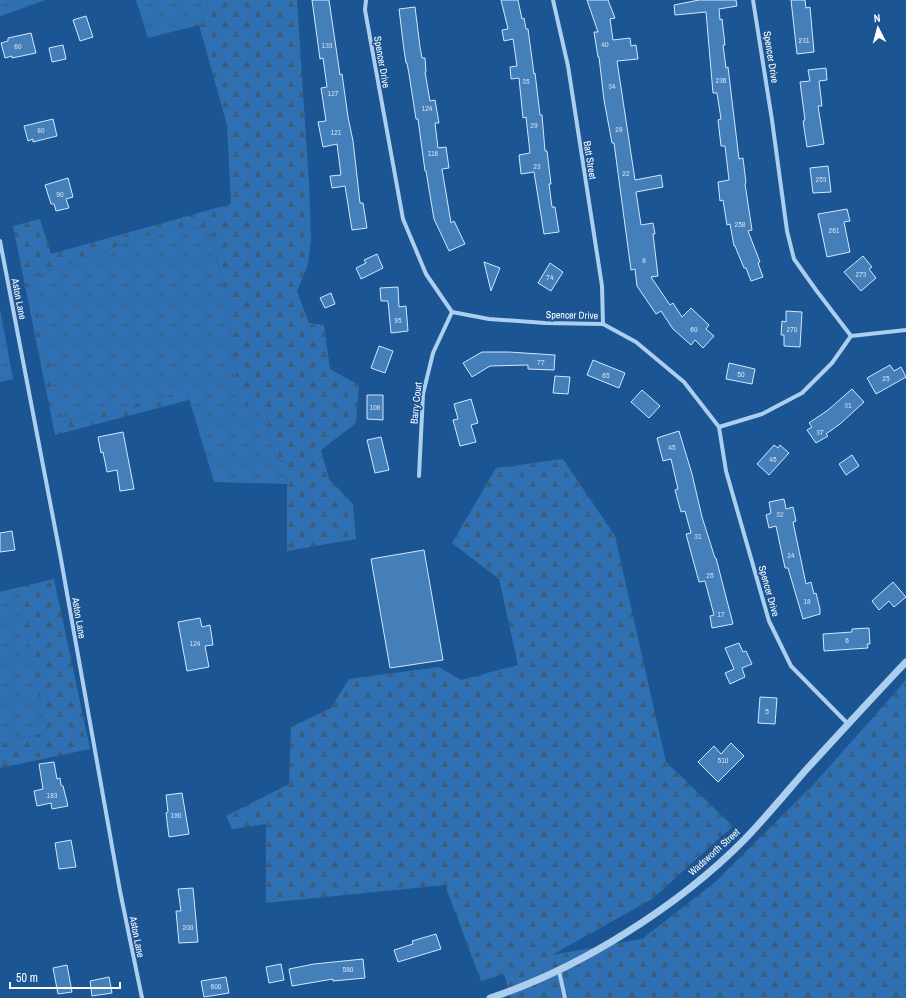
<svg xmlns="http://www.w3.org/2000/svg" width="906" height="998" font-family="'Archivo Narrow',sans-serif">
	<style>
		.grass { fill: url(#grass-tufts) }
		.forest { fill: url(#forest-firs) }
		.building { fill: #447fba; stroke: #d3e7fb }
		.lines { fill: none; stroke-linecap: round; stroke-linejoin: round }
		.minor { stroke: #acceef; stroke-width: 4 }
		.tertiary { stroke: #acceef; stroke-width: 7 }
		.labels { text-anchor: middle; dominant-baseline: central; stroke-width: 3.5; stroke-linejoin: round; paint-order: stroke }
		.number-label { font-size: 8px; fill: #d0dfee }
		.street-label { font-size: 10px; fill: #fff; stroke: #1b5593 }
	</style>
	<defs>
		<pattern id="grass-tufts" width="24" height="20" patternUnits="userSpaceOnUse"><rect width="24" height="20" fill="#2e70b1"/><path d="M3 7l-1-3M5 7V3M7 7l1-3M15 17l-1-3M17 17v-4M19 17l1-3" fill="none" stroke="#3e5c79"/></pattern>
		<pattern id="forest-firs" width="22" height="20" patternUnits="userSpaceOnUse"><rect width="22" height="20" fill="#2e70b1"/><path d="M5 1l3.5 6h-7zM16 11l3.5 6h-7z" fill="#3e5c79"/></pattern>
	</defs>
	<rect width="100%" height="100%" fill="#1b5593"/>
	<!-- grass -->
	<g class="grass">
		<polygon points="0,0 46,0 0,16"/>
		<polygon points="136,0 208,0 206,10 199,25 148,38"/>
		<polygon points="209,227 229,307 240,405 264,402 275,458 289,464 287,484 214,482 187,392 61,422 30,278 164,229"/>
		<polygon points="0,309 13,379 0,382"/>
		<polygon points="16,588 47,732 0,744 0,592"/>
	</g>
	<!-- forest -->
	<g class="forest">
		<polygon points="208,0 297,0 309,183 311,239 308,264 297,291 309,323 324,325 330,369 359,385 356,423 321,450 329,479 353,504 356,539 287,551 287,484 289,464 275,458 264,403 240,406 229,307 209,227 164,229 30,278 62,422 187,391 189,400 55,435 13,226 40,219 51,254 231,204 227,125 199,25 206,10"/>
		<polygon points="563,459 615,536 666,762 733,826 652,899 552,955 642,939 715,882 814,784 906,680 906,998 511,998 504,974 481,981 445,885 266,903 266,824 232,829 226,816 289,784 291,727 331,708 349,679 439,667 461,680 518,665 499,579 452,543 496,468"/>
		<polygon points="54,579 90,749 0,768 0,744 47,732 16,588"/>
	</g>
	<!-- building -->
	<g class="building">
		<polygon points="312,0 329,0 340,75 342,74 348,117 353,141 360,203 363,203 367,228 352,230 345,186 332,188 330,176 341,175 337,144 323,147 318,122 326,121 321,88 327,87 323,58 320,59"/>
		<polygon points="501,0 518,0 522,19 524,18 526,29 528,29 534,74 535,73 540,115 542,115 545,151 547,151 551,184 549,184 552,207 555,207 559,232 544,234 534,172 521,174 519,155 530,153 526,117 523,118 519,78 511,79 510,67 517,66 513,39 504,41 502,30 508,29"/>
		<polygon points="587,0 608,0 615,18 610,19 613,40 630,38 631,46 636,45 638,59 617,61 635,180 661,175 663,187 636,192 641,225 653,223 655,234 653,234 658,276 651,277 670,305 673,303 682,317 691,308 709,325 706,329 714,336 703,348 695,340 691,345 673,329 661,311 656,314 637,286 635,269 631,270 614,143 612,143 604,100 599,57 598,57 594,32 598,32"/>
		<polygon points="699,0 736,0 737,6 719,9 720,20 722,19 725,45 723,45 726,68 728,67 739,159 743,158 746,183 745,184 752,230 748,231 760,262 758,263 763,277 751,281 746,268 744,268 735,246 734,246 730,224 727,225 723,200 720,201 718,182 729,180 725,146 721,146 718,120 721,119 717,93 713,93 706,12 675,15 674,5"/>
		<polygon points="791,0 805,0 806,8 810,7 814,52 797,54"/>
		<polygon points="415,7 420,47 422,58 425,58 426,72 425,72 430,101 435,100 439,123 435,123 438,148 446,147 449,168 442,169 451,223 454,221 465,244 449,251 434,219 426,171 425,171 418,119 416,119 409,74 407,63 406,63 404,50 399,9"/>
		<polygon points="86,16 93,37 80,41 73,20"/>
		<polygon points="31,33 36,53 12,58 12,56 5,58 1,43 8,41 8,38"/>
		<polygon points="63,45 66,59 52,62 49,48"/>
		<polygon points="826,68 827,80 819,81 822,106 818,106 824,144 807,147 803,121 805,120 800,82 810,81 808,70"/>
		<polygon points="53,119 57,136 33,142 33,139 28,141 24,126"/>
		<polygon points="828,166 831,192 813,193 810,168"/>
		<polygon points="68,178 73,197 66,199 69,208 56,211 54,204 51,204 45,185"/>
		<polygon points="847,209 850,221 844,222 850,252 827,257 818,214"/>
		<polygon points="377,254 383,268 361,279 356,268 366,263 364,260"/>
		<polygon points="863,256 872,267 869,269 876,278 861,291 844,272"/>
		<polygon points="484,262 500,268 491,291"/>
		<polygon points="550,263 563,272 551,291 538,283"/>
		<polygon points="398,287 399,307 406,306 408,331 391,333 388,301 381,301 380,288"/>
		<polygon points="331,293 335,304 325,308 320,298"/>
		<polygon points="786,311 802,312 800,347 784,346 784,335 781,335 782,321 786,322"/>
		<polygon points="379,346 393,351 385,373 371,368"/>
		<polygon points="482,352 509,352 555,355 554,370 528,369 528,365 490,366 472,377 463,363"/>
		<polygon points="593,360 625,373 619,388 587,375"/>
		<polygon points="729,363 755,369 752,384 726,379"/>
		<polygon points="890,365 894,371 901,367 906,377 876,394 867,378"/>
		<polygon points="555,376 570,377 568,394 553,393"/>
		<polygon points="852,389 864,402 840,424 826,434 828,436 816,443 807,430 812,427 809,423 828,410"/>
		<polygon points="642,390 660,406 649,418 631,402"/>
		<polygon points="367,395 383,395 383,420 367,419"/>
		<polygon points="471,399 478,423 471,425 476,442 460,446 453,420 458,419 454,404"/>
		<polygon points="679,431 692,474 702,517 715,558 716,558 733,624 712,628 710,616 714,615 705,581 699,582 686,534 691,533 685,511 681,512 675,490 678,489 671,459 663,461 657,438"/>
		<polygon points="123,432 134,489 120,491 117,470 107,472 103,452 101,453 98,437"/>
		<polygon points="381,437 389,470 375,473 367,440"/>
		<polygon points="774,445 778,448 780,445 789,453 769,475 757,464"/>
		<polygon points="852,455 859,466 846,475 839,464"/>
		<polygon points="784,499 786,509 793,507 796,521 793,522 806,584 811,582 814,594 816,593 820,609 820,614 803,619 788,568 785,568 776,526 769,528 766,515 771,513 769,502"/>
		<polygon points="12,531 15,550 0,552 0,533"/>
		<polygon points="424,550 443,660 390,668 371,559"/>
		<polygon points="893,582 906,597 894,607 889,601 879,610 872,601"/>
		<polygon points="200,618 202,627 210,625 213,645 205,646 209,667 187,671 178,622"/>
		<polygon points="869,628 870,644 867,644 868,648 824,651 823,634 852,632 852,629"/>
		<polygon points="739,643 743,652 746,651 752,664 742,668 745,677 730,684 725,673 734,669 725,648"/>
		<polygon points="760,697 777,698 775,724 758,723"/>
		<polygon points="731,743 744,756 718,782 698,762 714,746 721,754"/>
		<polygon points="54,762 57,779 60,778 61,785 63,786 68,806 52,809 51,803 37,806 34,791 43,789 39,764"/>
		<polygon points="182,793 189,834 169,837 166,813 168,812 166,795"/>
		<polygon points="71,840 76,867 59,869 55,843"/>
		<polygon points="193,888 198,942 179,943 176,911 181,911 178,889"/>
		<polygon points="436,934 441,949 398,962 394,950 413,944 412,941"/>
		<polygon points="363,959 365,978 333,981 333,979 292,986 289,969 314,964"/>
		<polygon points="281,964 284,980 269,983 266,967"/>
		<polygon points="67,965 72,992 58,994 53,968"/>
		<polygon points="109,977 112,993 92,996 90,981"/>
		<polygon points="226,977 229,993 204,997 201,981"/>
	</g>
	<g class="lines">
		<!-- minor -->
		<g class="minor">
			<polyline points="366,0 365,10 403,219 426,274 452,312 489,319 545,323 603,324 636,342 684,382 719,427 726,471 769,621 791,666 848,724"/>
			<polyline points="553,0 568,66 602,286 603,324"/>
			<polyline points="753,0 772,120 787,231 794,259 816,290 851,336"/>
			<polyline points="0,241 60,554 120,891 142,998"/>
			<polyline points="719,427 762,414 802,393 832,363 851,336 906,330"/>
			<polyline points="419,476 423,394 433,353 452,312"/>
			<polyline points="559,971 565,998"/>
		</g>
		<!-- tertiary -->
		<path class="tertiary" d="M490 998C579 969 679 906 745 839 766 817 785 794 805 771 839 734 872 698 906 662"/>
	</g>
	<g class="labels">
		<!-- number labels -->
		<g class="number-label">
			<text x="804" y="40">231</text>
			<text x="605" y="44">40</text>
			<text x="327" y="45">133</text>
			<text x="18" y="46">60</text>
			<text x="721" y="80">236</text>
			<text x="526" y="81">35</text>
			<text x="612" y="86">34</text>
			<text x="333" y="93">127</text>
			<text x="427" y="108">124</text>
			<text x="534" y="125">29</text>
			<text x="619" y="129">28</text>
			<text x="41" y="130">80</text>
			<text x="336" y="132">121</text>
			<text x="433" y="153">116</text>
			<text x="537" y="166">23</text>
			<text x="626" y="173">22</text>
			<text x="821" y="179">253</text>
			<text x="60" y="194">90</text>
			<text x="740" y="224">258</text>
			<text x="834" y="230">261</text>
			<text x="644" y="260">8</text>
			<text x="861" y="274">273</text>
			<text x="550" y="277">74</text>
			<text x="398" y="320">95</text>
			<text x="694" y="329">60</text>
			<text x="792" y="329">270</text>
			<text x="541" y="362">77</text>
			<text x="741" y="374">50</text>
			<text x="606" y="375">65</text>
			<text x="886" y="378">25</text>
			<text x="848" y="405">31</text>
			<text x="375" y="407">108</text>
			<text x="820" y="432">37</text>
			<text x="672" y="447">45</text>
			<text x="773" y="459">45</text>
			<text x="780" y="514">32</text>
			<text x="698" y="536">31</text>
			<text x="791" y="555">24</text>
			<text x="710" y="575">25</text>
			<text x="807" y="601">18</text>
			<text x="721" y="614">17</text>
			<text x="847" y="640">6</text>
			<text x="195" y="643">124</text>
			<text x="767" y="711">5</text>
			<text x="723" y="760">510</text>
			<text x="52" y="795">183</text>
			<text x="176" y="815">190</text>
			<text x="188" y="927">200</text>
			<text x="348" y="969">580</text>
			<text x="216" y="986">600</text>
		</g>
		<!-- street labels -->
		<g class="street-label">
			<text transform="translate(771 57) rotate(81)">Spencer Drive</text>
			<text transform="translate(382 62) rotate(80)">Spencer Drive</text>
			<text transform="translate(590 160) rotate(81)">Batt Street</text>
			<text transform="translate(19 299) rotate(79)">Aston Lane</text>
			<text transform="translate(572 315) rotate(1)">Spencer Drive</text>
			<text transform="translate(416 403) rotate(-84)">Barry Court</text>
			<text transform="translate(769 591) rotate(74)">Spencer Drive</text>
			<text transform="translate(79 618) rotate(80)">Aston Lane</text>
			<text transform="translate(714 852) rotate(-42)">Wadsworth Street</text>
			<text transform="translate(137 937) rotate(79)">Aston Lane</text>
		</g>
	</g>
	<!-- north arrow -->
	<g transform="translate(878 28) rotate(354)" stroke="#1b5593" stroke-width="3" paint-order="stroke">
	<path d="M0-3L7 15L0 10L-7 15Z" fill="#ffffff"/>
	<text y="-6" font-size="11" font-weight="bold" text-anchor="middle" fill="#ffffff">N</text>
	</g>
	<!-- scale -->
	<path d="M10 982v6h110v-6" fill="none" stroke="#ffffff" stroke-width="2"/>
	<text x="16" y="982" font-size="12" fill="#ffffff" stroke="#1b5593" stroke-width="3" paint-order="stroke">50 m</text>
</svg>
